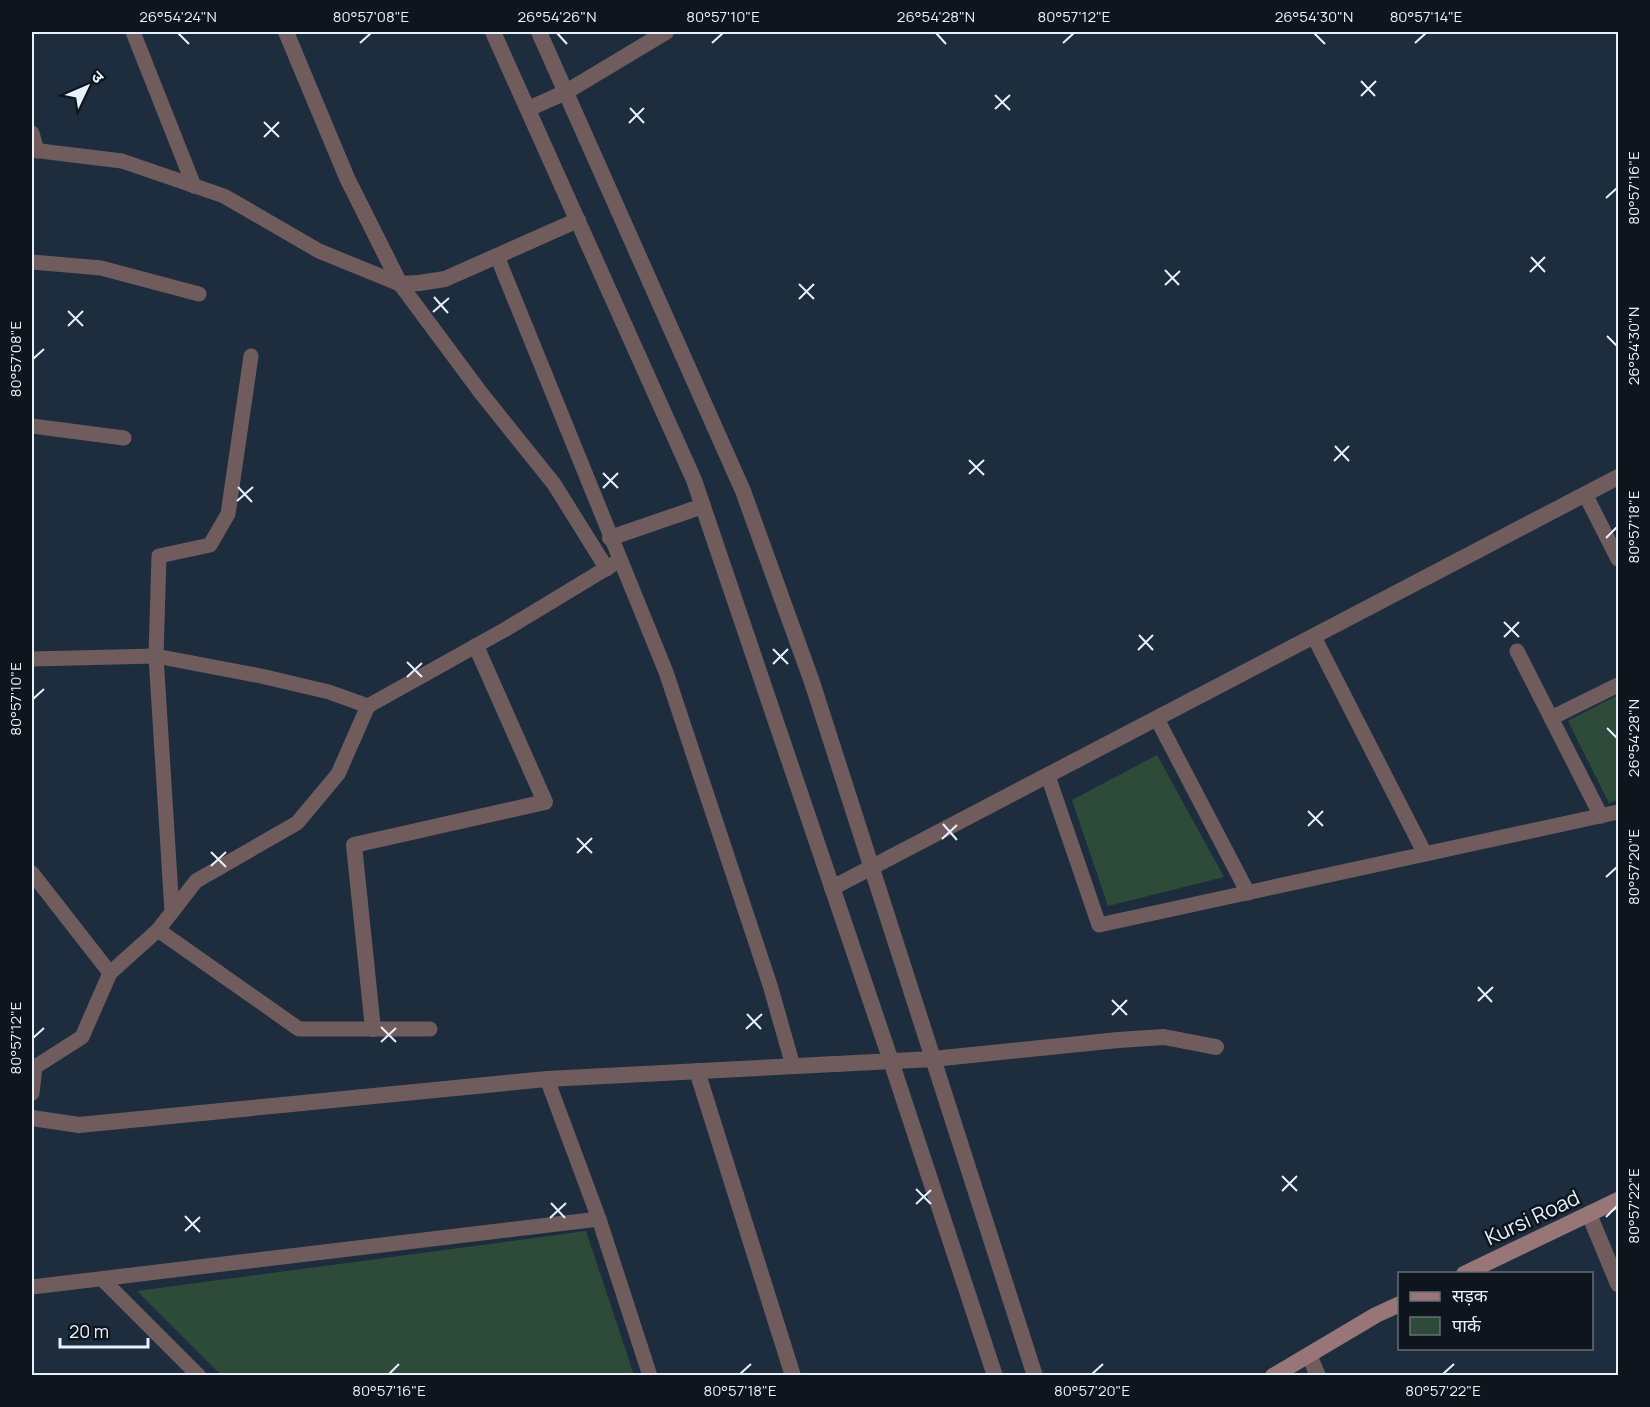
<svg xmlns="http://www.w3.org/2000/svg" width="1650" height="1407" font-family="Manrope,'Noto Sans Devanagari',sans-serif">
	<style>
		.green { fill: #2e4b3a }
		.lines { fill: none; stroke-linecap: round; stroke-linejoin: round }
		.service { stroke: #715c5d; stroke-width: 15 }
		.minor { stroke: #715c5d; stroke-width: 16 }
		.tertiary { stroke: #715c5d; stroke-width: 16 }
		.secondary { stroke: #987678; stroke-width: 16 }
		.ticks { fill: none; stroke: #e7f1fc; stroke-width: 2 }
		.labels { text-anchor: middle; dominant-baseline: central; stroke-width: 5; stroke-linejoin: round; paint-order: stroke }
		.street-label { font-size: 21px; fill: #e7f1fc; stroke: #0e151c }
		.neatline { fill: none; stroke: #e7f1fc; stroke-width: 2 }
		.ticks-label { font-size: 15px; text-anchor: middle; fill: #e7f1fc }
	</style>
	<rect width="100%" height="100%" fill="#1d2d3d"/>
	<!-- green -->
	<g class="green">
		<polygon points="1618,695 1618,800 1609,803 1568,721"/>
		<polygon points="1157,755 1224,877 1108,906 1072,800"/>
		<polygon points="586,1231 634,1375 221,1375 137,1291"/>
	</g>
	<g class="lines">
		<!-- service -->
		<g class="service">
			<polyline points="133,32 194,186"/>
			<polyline points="32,133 37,151"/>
			<polyline points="32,150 122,161 224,196 319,251 400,284 481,393 554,484 607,569"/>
			<polyline points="497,256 666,672 770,985 793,1066"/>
			<polyline points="32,262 101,268 199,294"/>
			<polyline points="32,426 124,438"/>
			<polyline points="1586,496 1618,559"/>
			<polyline points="1314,637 1425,854"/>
			<polyline points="1517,651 1601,816"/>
			<polyline points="32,659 156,656 261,676 329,692 368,706"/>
			<polyline points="1551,718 1618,685"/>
			<polyline points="1157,719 1248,893"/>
			<polyline points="1048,776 1099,925 1618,812"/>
			<polyline points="32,873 110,973"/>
			<polyline points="172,912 156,656 159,556 210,545 228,514 251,356"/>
			<polyline points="158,930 299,1029 430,1029"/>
			<polyline points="547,1079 599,1219 650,1376"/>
			<polyline points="32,1093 35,1067 82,1037 110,973 158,930 196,881 297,823 338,774 368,706 506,629 620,560"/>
			<polyline points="102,1279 199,1376"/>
			<polyline points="32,1287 599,1219"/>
		</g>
		<!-- minor -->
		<g class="minor">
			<polyline points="286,32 347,178 400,284 419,283 445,279 578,220"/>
			<polyline points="528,109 566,92 666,32"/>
			<polyline points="610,538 703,506"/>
			<polyline points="832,888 1618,477"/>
			<polyline points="373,1029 354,845 545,802 476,646"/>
			<polyline points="697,1071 793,1376"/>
			<polyline points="32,1118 79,1125 547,1079 933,1059 1118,1040 1164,1037 1216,1047"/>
			<polyline points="1589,1214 1618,1284"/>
			<polyline points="1309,1355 1318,1376"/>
		</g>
		<!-- tertiary -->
		<g class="tertiary">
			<polyline points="493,32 694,480 891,1061 995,1376"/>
			<polyline points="539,32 743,491 812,682 1035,1376"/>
		</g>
		<!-- secondary -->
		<g class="secondary">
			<polyline points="1464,1274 1618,1200"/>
			<polyline points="1273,1376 1376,1315 1400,1304"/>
		</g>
	</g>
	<!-- ticks -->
	<path class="ticks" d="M178 33 189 44M557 33 567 44M936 33 946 44M1314 33 1325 44M360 43 371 33M712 43 723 33M1063 43 1074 33M1415 43 1426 33M1361 81 1375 96M995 95 1010 110M1361 96 1376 81M630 108 644 123M995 109 1010 95M264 122 279 137M629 123 644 108M264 137 279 122M1606 198 1617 188M1531 257 1545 272M1165 270 1179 285M1530 272 1545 257M799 284 814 299M1165 285 1180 271M434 297 448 313M799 299 814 284M68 311 83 326M433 312 449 298M68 326 83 311M1607 336 1617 346M33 359 44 349M1335 446 1349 461M969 460 984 475M1334 461 1349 446M603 473 618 488M969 474 984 460M238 487 252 502M603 488 618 473M237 501 253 487M1606 538 1617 527M1504 622 1519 637M1139 635 1153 650M1504 637 1519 622M773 649 788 664M1138 650 1153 635M407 662 422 677M773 664 788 649M407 677 422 663M33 699 44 689M1607 728 1617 738M1308 811 1323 826M943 824 957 840M1308 826 1323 811M577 838 592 853M942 839 957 825M211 852 226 867M577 853 592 838M211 866 226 852M1606 877 1617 867M1478 987 1492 1002M1112 1000 1127 1015M1478 1001 1493 987M747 1014 761 1029M1112 1015 1127 1000M381 1027 396 1042M746 1029 762 1014M33 1038 44 1028M381 1042 396 1028M1282 1176 1297 1191M916 1189 931 1204M1282 1191 1297 1176M551 1203 565 1218M916 1204 931 1190M185 1216 200 1232M1606 1217 1617 1206M550 1218 566 1203M185 1231 200 1217M389 1374 399 1364M740 1374 751 1364M1092 1374 1103 1364M1443 1374 1454 1364"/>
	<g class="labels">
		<!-- street labels -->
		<g class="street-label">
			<text transform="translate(1532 1217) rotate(-25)">Kursi Road</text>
		</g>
	</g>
	<!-- border -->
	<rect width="1650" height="1407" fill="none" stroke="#0e151c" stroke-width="66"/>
	<!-- legend -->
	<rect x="1398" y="1272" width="195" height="78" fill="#0e151c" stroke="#656d76" stroke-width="1.5"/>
	<rect x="1410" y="1292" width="30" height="9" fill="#987678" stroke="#656d76" stroke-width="1.5"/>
	<text x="1452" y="1302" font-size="18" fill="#e7f1fc">सड़क</text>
	<rect x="1410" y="1317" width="30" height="18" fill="#2e4b3a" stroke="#656d76" stroke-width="1.5"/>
	<text x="1452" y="1332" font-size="18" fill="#e7f1fc">पार्क</text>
	<!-- north arrow -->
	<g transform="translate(87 87) rotate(46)" stroke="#0e151c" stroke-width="4.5" paint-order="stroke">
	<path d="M0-4.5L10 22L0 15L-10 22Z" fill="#e7f1fc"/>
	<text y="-9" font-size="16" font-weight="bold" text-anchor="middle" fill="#e7f1fc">उ</text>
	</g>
	<!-- scale -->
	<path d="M60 1338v9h88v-9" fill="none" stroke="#e7f1fc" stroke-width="3"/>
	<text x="69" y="1338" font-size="18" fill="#e7f1fc" stroke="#0e151c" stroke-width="4.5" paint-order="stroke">20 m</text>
	<rect x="33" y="33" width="1584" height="1341" class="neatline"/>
	<g class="ticks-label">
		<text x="178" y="22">26°54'24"N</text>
		<text x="371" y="22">80°57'08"E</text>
		<text x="557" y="22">26°54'26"N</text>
		<text x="723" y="22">80°57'10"E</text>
		<text x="936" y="22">26°54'28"N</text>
		<text x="1074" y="22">80°57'12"E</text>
		<text x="1314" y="22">26°54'30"N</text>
		<text x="1426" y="22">80°57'14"E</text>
		<text transform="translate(1634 188) rotate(-90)" y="5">80°57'16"E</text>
		<text transform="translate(1634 346) rotate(-90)" y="5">26°54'30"N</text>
		<text transform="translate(16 359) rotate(-90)" y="5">80°57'08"E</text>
		<text transform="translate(1634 527) rotate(-90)" y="5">80°57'18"E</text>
		<text transform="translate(16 699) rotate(-90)" y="5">80°57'10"E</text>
		<text transform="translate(1634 738) rotate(-90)" y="5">26°54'28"N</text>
		<text transform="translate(1634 867) rotate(-90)" y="5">80°57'20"E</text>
		<text transform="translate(16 1038) rotate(-90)" y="5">80°57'12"E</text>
		<text transform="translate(1634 1206) rotate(-90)" y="5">80°57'22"E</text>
		<text x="389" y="1396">80°57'16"E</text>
		<text x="740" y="1396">80°57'18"E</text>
		<text x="1092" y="1396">80°57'20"E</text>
		<text x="1443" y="1396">80°57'22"E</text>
	</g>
</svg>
